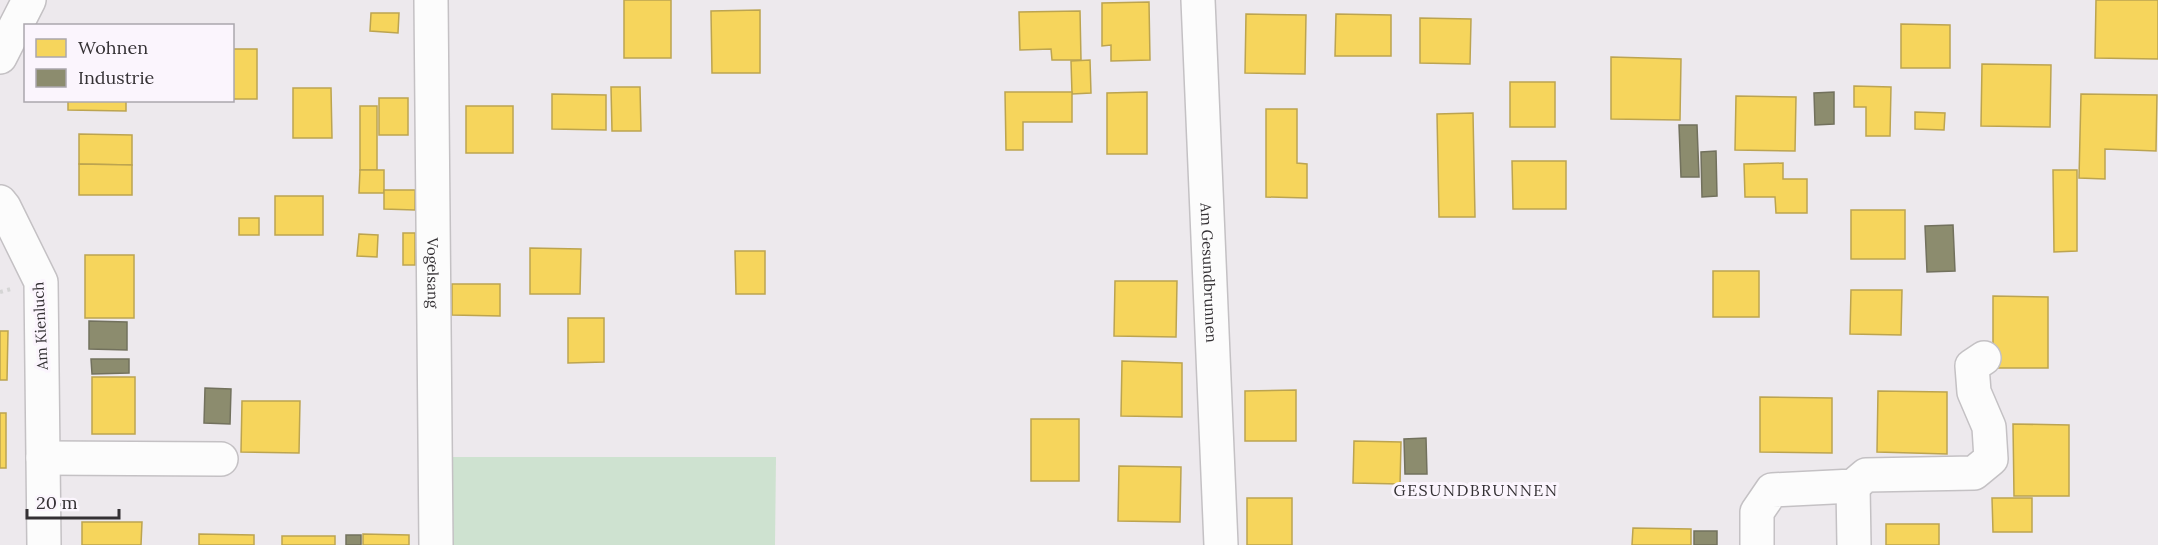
<svg xmlns="http://www.w3.org/2000/svg" width="2158" height="545" font-family="Lora,serif">
	<style>
		.green { fill: #cee2d0 }
		.homes { fill: #f6d55c; stroke: #bca450; stroke-width: 1.5 }
		.industry { fill: #8c8c6e; stroke: #72715d; stroke-width: 1.5 }
		.lines { fill: none; stroke-linecap: round; stroke-linejoin: round }
		.minor-casing { stroke: #c4c1c4; stroke-width: 36 }
		.path { stroke: #d5d5d5; stroke-width: 4; stroke-dasharray: 3 4.5; stroke-linecap: butt }
		.minor { stroke: #fcfcfc; stroke-width: 33 }
		.labels { text-anchor: middle; dominant-baseline: central; stroke-width: 6; stroke-linejoin: round; paint-order: stroke }
		.street-label { font-size: 15px; fill: #343134; stroke: #fbf5fd }
		.neighbourhood-label { font-size: 16px; letter-spacing: 1.5px; fill: #343134; stroke: #fbf5fd }
	</style>
	<rect width="100%" height="100%" fill="#ede9ed"/>
	<!-- green -->
	<polygon class="green" points="446,457 776,457 775,545 422,545"/>
	<!-- homes -->
	<g class="homes">
		<rect x="624" y="0" width="47" height="58"/>
		<polygon points="2096,0 2158,0 2158,59 2095,58"/>
		<polygon points="1149,2 1150,60 1111,61 1111,45 1102,46 1102,3"/>
		<polygon points="760,10 760,73 712,73 711,11"/>
		<polygon points="1080,11 1081,60 1052,60 1051,49 1020,50 1019,12"/>
		<polygon points="371,13 399,13 398,33 370,31"/>
		<polygon points="1246,14 1306,15 1305,74 1245,73"/>
		<polygon points="1336,14 1391,15 1391,56 1335,56"/>
		<polygon points="1420,18 1471,19 1470,64 1420,63"/>
		<polygon points="1901,24 1950,25 1950,68 1901,68"/>
		<rect x="232" y="49" width="25" height="50"/>
		<polygon points="1611,57 1681,59 1680,120 1611,119"/>
		<polygon points="1090,60 1091,93 1072,94 1071,61"/>
		<polygon points="1982,64 2051,65 2050,127 1981,126"/>
		<rect x="1510" y="82" width="45" height="45"/>
		<polygon points="1854,86 1891,87 1890,136 1866,136 1866,107 1854,107"/>
		<polygon points="611,87 640,87 641,131 612,131"/>
		<polygon points="293,88 331,88 332,138 293,138"/>
		<polygon points="1005,92 1072,92 1072,122 1023,122 1023,150 1006,150"/>
		<polygon points="1147,92 1147,154 1107,154 1107,93"/>
		<polygon points="552,94 606,95 606,130 552,129"/>
		<polygon points="2081,94 2157,95 2156,151 2105,149 2105,179 2079,178"/>
		<polygon points="1736,96 1796,97 1795,151 1735,150"/>
		<rect x="379" y="98" width="29" height="37"/>
		<polygon points="68,100 126,100 126,111 68,110"/>
		<rect x="360" y="106" width="17" height="64"/>
		<rect x="466" y="106" width="47" height="47"/>
		<polygon points="1266,109 1297,109 1297,163 1307,164 1307,198 1266,197"/>
		<polygon points="1915,112 1945,113 1944,130 1915,129"/>
		<polygon points="1473,113 1475,217 1439,217 1437,114"/>
		<polygon points="79,134 132,135 132,165 79,164"/>
		<polygon points="1512,161 1566,161 1566,209 1513,209"/>
		<polygon points="1783,163 1783,179 1807,179 1807,213 1776,213 1775,197 1745,197 1744,164"/>
		<polygon points="79,164 132,165 132,195 79,195"/>
		<polygon points="360,170 384,170 384,193 359,193"/>
		<polygon points="2053,170 2077,170 2077,251 2054,252"/>
		<polygon points="384,190 415,190 415,210 384,209"/>
		<rect x="275" y="196" width="48" height="39"/>
		<rect x="1851" y="210" width="54" height="49"/>
		<rect x="239" y="218" width="20" height="17"/>
		<rect x="403" y="233" width="12" height="32"/>
		<polygon points="359,234 378,235 377,257 357,256"/>
		<polygon points="530,248 581,249 580,294 530,294"/>
		<polygon points="735,251 765,251 765,294 736,294"/>
		<rect x="85" y="255" width="49" height="63"/>
		<rect x="1713" y="271" width="46" height="46"/>
		<polygon points="1115,281 1177,281 1176,337 1114,336"/>
		<polygon points="452,284 500,284 500,316 452,315"/>
		<polygon points="1851,290 1902,290 1901,335 1850,334"/>
		<polygon points="1993,296 2048,297 2048,368 1993,368"/>
		<polygon points="568,318 604,318 604,362 568,363"/>
		<polygon points="0,331 8,331 7,380 0,380"/>
		<polygon points="1122,361 1182,363 1182,417 1121,416"/>
		<rect x="92" y="377" width="43" height="57"/>
		<polygon points="1296,390 1296,441 1245,441 1245,391"/>
		<polygon points="1878,391 1947,392 1947,454 1877,452"/>
		<polygon points="1760,397 1832,398 1832,453 1760,452"/>
		<polygon points="242,401 300,401 299,453 241,452"/>
		<rect x="0" y="413" width="6" height="55"/>
		<rect x="1031" y="419" width="48" height="62"/>
		<polygon points="2013,424 2069,425 2069,496 2014,496"/>
		<polygon points="1354,441 1401,442 1400,484 1353,483"/>
		<polygon points="1119,466 1181,467 1180,522 1118,521"/>
		<rect x="1247" y="498" width="45" height="47"/>
		<polygon points="1992,498 2032,498 2032,532 1993,532"/>
		<polygon points="82,522 142,522 141,545 82,545"/>
		<rect x="1886" y="524" width="53" height="21"/>
		<polygon points="1633,528 1691,529 1691,545 1632,545"/>
		<polygon points="199,534 254,535 254,545 199,545"/>
		<polygon points="363,534 409,535 409,545 363,545"/>
		<rect x="282" y="536" width="53" height="9"/>
	</g>
	<!-- industry -->
	<g class="industry">
		<polygon points="1834,92 1834,124 1815,125 1814,93"/>
		<polygon points="1679,125 1697,125 1699,177 1681,177"/>
		<polygon points="1716,151 1717,196 1702,197 1701,152"/>
		<polygon points="1953,225 1955,271 1927,272 1925,226"/>
		<polygon points="89,321 127,322 127,350 89,349"/>
		<polygon points="91,359 129,359 129,373 92,374"/>
		<polygon points="205,388 231,389 230,424 204,423"/>
		<polygon points="1426,438 1427,474 1405,474 1404,439"/>
		<rect x="1694" y="531" width="23" height="14"/>
		<rect x="346" y="535" width="15" height="10"/>
	</g>
	<g class="lines">
		<!-- minor casing -->
		<g class="minor-casing">
			<g id="minor">
				<path id="s1" d="M431 0 436 545"/>
				<path id="s2" d="M1198 0 1221 545"/>
				<polyline points="0,57 29,0"/>
				<polyline points="0,202 4,207 41,282 44,545"/>
				<polyline points="43,458 221,459"/>
				<polyline points="1853,486 1854,545"/>
				<polyline points="1757,545 1757,512 1772,490 1853,486 1866,475 1974,473 1991,459 1989,427 1974,392 1972,366 1984,358"/>
			</g>
		</g>
		<!-- path -->
		<polyline class="path" points="0,292 11,289"/>
		<!-- minor -->
		<use href="#minor" class="minor"/>
	</g>
	<g class="labels">
		<!-- street labels -->
		<g class="street-label">
			<text stroke="none"><textPath href="#s2" startOffset="273">Am Gesundbrunnen</textPath></text>
			<text stroke="none"><textPath href="#s1" startOffset="273">Vogelsang</textPath></text>
			<text transform="translate(40 326) rotate(-93)">Am Kienluch</text>
		</g>
		<!-- neighbourhood labels -->
		<g class="neighbourhood-label">
			<text x="1476" y="490">GESUNDBRUNNEN</text>
		</g>
	</g>
	<!-- legend -->
	<rect x="24" y="24" width="210" height="78" fill="#fbf5fd" stroke="#aba7ad" stroke-width="1.5"/>
	<rect x="36" y="39" width="30" height="18" fill="#f6d55c" stroke="#aba7ad" stroke-width="1.5"/>
	<text x="78" y="54" font-size="18" fill="#343134">Wohnen</text>
	<rect x="36" y="69" width="30" height="18" fill="#8c8c6e" stroke="#aba7ad" stroke-width="1.5"/>
	<text x="78" y="84" font-size="18" fill="#343134">Industrie</text>
	<!-- scale -->
	<path d="M27 509v9h92v-9" fill="none" stroke="#343134" stroke-width="3"/>
	<text x="36" y="509" font-size="18" fill="#343134" stroke="#fbf5fd" stroke-width="4.5" paint-order="stroke">20 m</text>
</svg>
